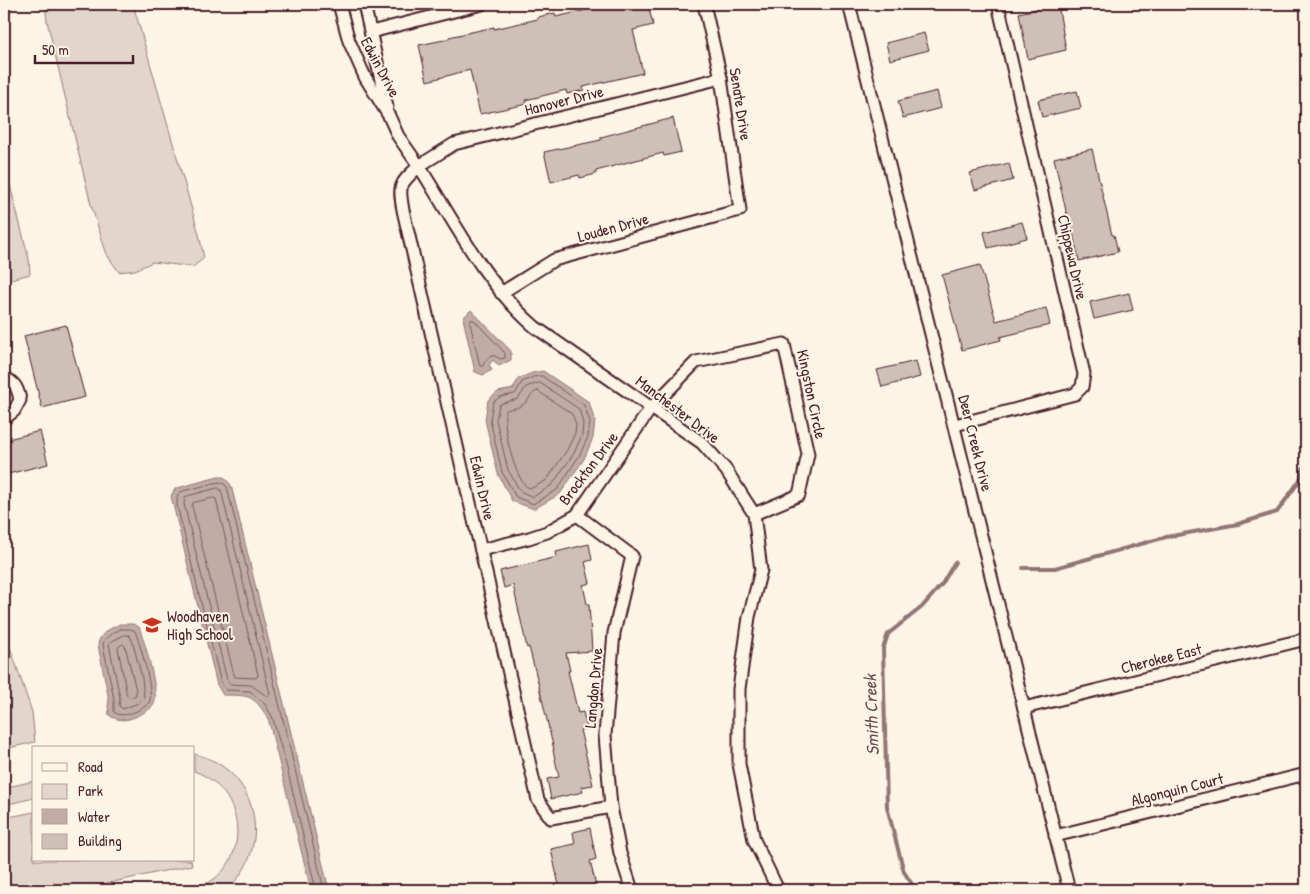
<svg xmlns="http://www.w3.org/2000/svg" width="1310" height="894" font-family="'Patrick Hand',sans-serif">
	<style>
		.green { fill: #e2d5ca; stroke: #967a7a }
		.water { fill: #c0aca5; stroke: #917474 }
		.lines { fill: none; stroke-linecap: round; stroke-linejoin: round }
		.shore { stroke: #79575c; stroke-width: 1 }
		.stream { stroke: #917474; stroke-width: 4 }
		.building { fill: #cfc0b7; stroke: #4a1f2b }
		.street-casing { stroke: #4a1f2b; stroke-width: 15 }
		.street { stroke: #fcf5e5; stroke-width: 11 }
		.labels { text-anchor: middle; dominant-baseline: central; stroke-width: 4; stroke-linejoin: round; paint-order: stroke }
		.street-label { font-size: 16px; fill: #4a1f2b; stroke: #fcf5e5 }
		.poi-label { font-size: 16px; fill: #4a1f2b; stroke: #fcf5e5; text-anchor: start }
		.water-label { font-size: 18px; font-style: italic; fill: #6d4950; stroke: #fcf5e5 }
	</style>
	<rect width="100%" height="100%" fill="#fcf5e5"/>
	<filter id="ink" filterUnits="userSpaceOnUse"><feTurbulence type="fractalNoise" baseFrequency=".02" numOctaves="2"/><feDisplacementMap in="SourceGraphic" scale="10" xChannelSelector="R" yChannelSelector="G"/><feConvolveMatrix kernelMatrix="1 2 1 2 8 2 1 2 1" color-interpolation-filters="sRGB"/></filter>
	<g filter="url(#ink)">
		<!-- green -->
		<g class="green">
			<polygon points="45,4 133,4 199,234 204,258 193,267 153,262 135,270 119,272 107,255 91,205 47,21"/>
			<polygon points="4,162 29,259 30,274 4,281"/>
			<polygon points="4,635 8,641 32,712 35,742 4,749"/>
			<path d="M194 754C258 768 275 847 227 890H189C252 877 252 792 194 771Z"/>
			<polygon points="34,781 34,798 4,805 4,788"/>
			<polygon points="34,812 34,860 191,860 192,865 76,890 4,890 4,818"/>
		</g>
		<!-- water -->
		<g class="water">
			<polygon points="471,310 511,351 511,360 499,366 493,360 489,365 492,370 483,375 475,372 463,318"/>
			<polygon points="543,371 589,402 595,421 593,438 584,459 560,494 534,509 512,501 498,474 485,420 488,400 498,392 513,389 518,379 532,373"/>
			<path d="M218 477H224L231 485 329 890H311L268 718C252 693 249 696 223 695L217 685 171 496 175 489 181 487Z"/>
			<path d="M120 624H133L139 627C144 639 160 694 154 704 151 710 141 714 135 717 126 721 117 721 109 715L108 706 109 700 98 645C100 632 110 629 120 624Z"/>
		</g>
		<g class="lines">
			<!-- shore -->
			<g class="shore">
				<polygon points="471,320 474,320 505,353 505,358 500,359 495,356 491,356 485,361 483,366 480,366 470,323"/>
				<polygon points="542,376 584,405 590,422 588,437 579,456 557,490 533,504 516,497 502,472 490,420 493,402 500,397 515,394 522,382 533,377"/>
				<polygon points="540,383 579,409 583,423 582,435 574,453 552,485 533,497 520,491 508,470 496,420 499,405 503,403 518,399 526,387"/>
				<path d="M538 391 572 414 576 424 575 433 567 450 547 480 532 488C530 488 526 487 525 485 514 474 501 423 506 410 513 408 521 408 526 402 531 397 531 393 538 391Z"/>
				<polygon points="218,488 221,490 270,694 268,697 251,685 230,684 227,680 184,504 185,497"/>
				<polygon points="213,498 216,499 258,675 256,678 235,677 234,675 192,506 193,503"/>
				<path d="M121 629H131L135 631C140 643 153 689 150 700 149 706 137 711 132 713 125 715 118 716 114 712V699L103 645C104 636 114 633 121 629Z"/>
				<polygon points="124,635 129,635 132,640 142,678 144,697 138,703 123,709 119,706 120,698 109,644 111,642"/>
				<polygon points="123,644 125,646 136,690 136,695 130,698 127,696 118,648"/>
				<path d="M316 890 287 768 272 716 264 703 250 691 226 690 221 683 177 505C177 498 176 494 183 491L219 482 223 483 227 487 324 890"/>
			</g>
			<!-- stream -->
			<g class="stream">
				<polyline points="1023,568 1055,568 1166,537 1238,524 1277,512 1300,480 1306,459"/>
				<polyline points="916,890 904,872 887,807 883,649 888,634 922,607 942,584 955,562"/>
			</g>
		</g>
		<!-- building -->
		<g class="building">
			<polygon points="598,4 648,4 653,25 633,30 643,73 583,87 584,90 567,94 566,90 526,100 527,104 480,114 470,70 427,81 419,45 449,39 449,37 494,27 494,29 538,19 538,17 555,13 556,17 599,7"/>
			<polygon points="1058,4 1066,50 1028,59 1019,13"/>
			<polygon points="924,33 929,50 890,60 886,43"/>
			<polygon points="937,91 941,108 903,118 898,101"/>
			<polygon points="1077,91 1081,108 1042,117 1038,100"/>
			<polygon points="673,118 681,152 664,156 663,153 625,163 596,171 596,174 580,178 579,175 551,182 544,152 601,140 601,137"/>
			<polygon points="1092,149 1112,235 1114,235 1118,252 1079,261 1073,233 1071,233 1054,158"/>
			<polygon points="1009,163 1013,180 975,190 970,173"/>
			<polygon points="1022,222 1027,238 988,248 984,232"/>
			<polygon points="980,265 996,321 1046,308 1050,325 1000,337 1001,340 962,350 942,275"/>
			<polygon points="1129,293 1133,310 1094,319 1090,302"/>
			<polygon points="66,325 85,397 42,408 24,336"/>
			<polygon points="916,361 920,377 882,387 877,370"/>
			<polygon points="40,431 48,464 4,475 4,440"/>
			<polygon points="589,544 592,560 585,562 590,583 583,585 587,604 589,604 592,651 566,653 570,671 568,671 578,713 583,712 587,728 580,730 593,785 581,787 583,792 551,799 547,779 559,777 553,750 554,750 537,678 529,647 527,648 513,585 504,588 500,571 557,557 556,552"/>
			<polygon points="590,828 596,859 590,861 597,890 560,890 551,849 575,844 573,832"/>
		</g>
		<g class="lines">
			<!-- street casing -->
			<g class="street-casing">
				<g id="street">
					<path d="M339 4 349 41 365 77 389 116 398 136 419 166C400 184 398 184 403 210L538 800 551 818 611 807"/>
					<polyline points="364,4 387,107"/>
					<polyline points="849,4 1069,890"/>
					<polyline points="371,32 482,4"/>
					<path d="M721 78 454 144 419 166C454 221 485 284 535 327L702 443 726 470 754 514 761 570 749 617 739 689V764L754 840 778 890"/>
					<polyline points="501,293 554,260 740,210 721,78 704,4"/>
					<path d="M4 378C15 382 18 389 20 400L14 411 4 419"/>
					<polyline points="955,425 1075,394 1082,387 1084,374 998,4"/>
					<polyline points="577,515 632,556 614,633 605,735 611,807 620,853 632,890"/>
					<polyline points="481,550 529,538 547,532 577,515 651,408 696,362 784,344 808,454 799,495 754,514"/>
					<polyline points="1024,708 1306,639"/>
					<polyline points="1055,836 1306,774"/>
				</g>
			</g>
			<!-- street -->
			<use href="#street" class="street"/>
		</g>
	</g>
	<!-- icons -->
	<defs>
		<g id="school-bare" transform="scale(1.5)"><path d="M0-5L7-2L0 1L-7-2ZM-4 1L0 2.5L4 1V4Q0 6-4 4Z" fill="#c8321e" stroke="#fcf5e5" stroke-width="2.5" paint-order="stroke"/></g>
	</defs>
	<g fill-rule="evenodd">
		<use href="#school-bare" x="152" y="625"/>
	</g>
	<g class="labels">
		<!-- street labels -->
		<g class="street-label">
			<text transform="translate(381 67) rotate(62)">Edwin Drive</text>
			<text transform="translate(564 100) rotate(-14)">Hanover Drive</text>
			<text transform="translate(741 104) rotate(81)">Senate Drive</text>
			<text transform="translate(613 227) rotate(-15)">Louden Drive</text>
			<text transform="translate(1073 257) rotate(77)">Chippewa Drive</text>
			<text transform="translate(812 394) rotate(78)">Kingston Circle</text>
			<text transform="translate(678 409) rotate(37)">Manchester Drive</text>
			<text transform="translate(976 443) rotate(76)">Deer Creek Drive</text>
			<text transform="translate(588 468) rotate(-53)">Brockton Drive</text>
			<text transform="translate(483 488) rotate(77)">Edwin Drive</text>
			<text transform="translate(1161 658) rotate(-14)">Cherokee East</text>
			<text transform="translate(593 688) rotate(-85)">Langdon Drive</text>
			<text transform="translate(1177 789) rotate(-14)">Algonquin Court</text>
		</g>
		<!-- poi labels -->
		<g class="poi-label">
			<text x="167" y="616">Woodhaven<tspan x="167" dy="18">High School</tspan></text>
		</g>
		<!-- water labels -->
		<g class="water-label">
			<text transform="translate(871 715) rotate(-92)">Smith Creek</text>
		</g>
	</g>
	<!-- margin -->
	<rect width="1310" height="894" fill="none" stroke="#fcf5e5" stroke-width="20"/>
	<rect x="10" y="10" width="1290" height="874" fill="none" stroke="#4a1f2b" stroke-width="2" filter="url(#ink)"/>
	<!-- legend -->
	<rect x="32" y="746" width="162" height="115" fill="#fcf5e5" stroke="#b59f9b"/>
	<rect x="42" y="763" width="25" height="8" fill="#fcf5e5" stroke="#b59f9b"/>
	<text x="78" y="772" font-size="15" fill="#4a1f2b">Road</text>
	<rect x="42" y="784" width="25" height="15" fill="#e2d5ca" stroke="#b59f9b"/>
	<text x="78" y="796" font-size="15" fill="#4a1f2b">Park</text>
	<rect x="42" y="809" width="25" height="15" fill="#c0aca5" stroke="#b59f9b"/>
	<text x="78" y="822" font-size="15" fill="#4a1f2b">Water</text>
	<rect x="42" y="834" width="25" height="15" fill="#cfc0b7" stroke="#b59f9b"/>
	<text x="78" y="846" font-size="15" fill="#4a1f2b">Building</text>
	<!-- scale -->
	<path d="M35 55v8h98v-8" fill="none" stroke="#4a1f2b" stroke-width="2.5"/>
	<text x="42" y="55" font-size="15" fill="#4a1f2b" stroke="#fcf5e5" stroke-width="4" paint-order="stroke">50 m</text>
</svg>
